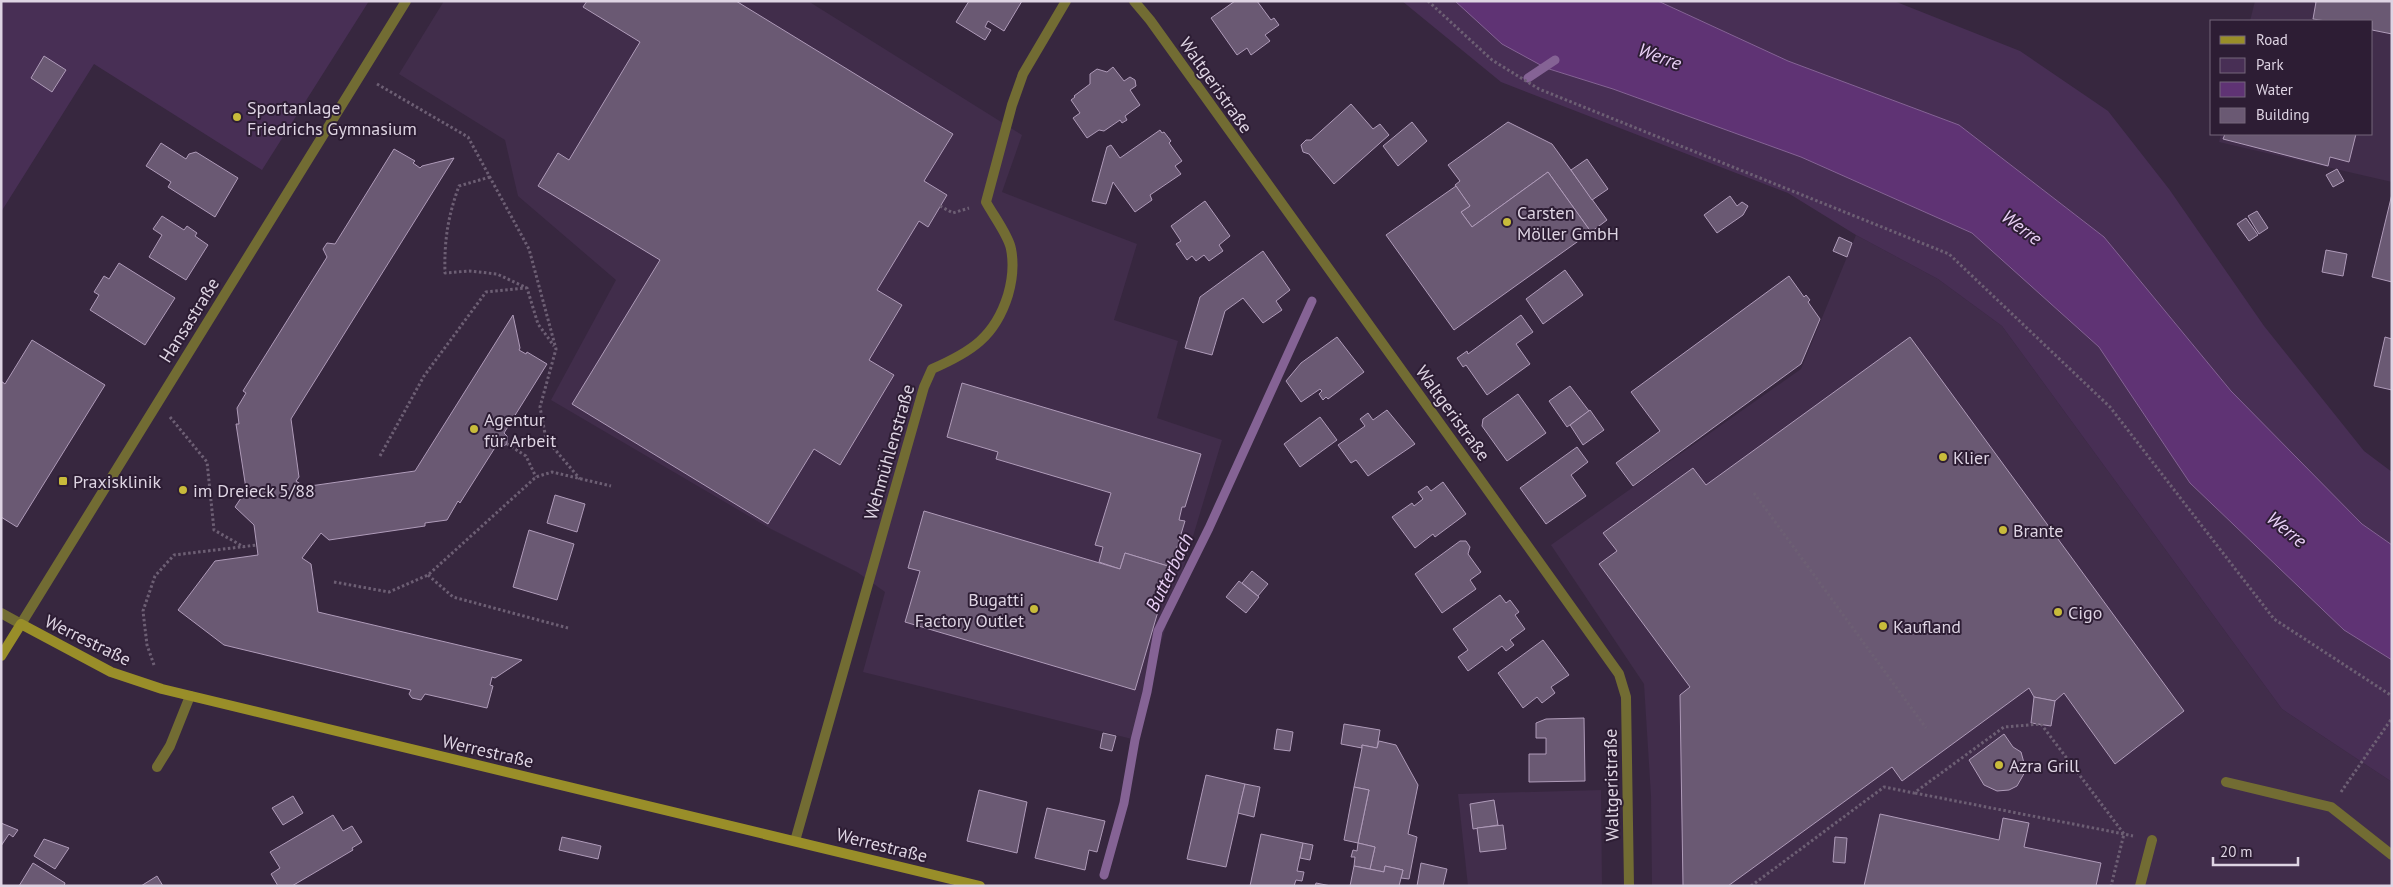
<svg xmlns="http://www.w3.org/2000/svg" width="2393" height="887" font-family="'PT Sans',sans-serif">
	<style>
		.built { fill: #412d4b }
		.green { fill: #482f55 }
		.water { fill: #5f3374; stroke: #856395 }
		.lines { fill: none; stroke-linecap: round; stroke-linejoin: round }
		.stream { stroke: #856395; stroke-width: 9 }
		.building { fill: #6a5973; stroke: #af9bb9 }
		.path { stroke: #6d5f74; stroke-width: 3; stroke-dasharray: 2.5 2.5; stroke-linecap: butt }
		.service { stroke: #726c33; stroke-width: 10 }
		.minor { stroke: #726c33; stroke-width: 10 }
		.tertiary { stroke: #726c33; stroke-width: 10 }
		.secondary { stroke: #998e29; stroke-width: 10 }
		.poi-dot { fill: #c8bb3b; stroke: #2d1d34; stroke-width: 2 }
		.labels { text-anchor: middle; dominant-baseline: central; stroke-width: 4; stroke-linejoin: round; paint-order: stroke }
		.street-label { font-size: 18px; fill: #ded4e3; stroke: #2d1d34 }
		.poi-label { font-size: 18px; fill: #ded4e3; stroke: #2d1d34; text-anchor: start }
		.water-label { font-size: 19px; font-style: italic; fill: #ead1f7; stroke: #2d1d34 }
	</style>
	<rect width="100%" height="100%" fill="#37273f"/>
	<!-- built -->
	<g class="built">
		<polygon points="444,1 808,1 1022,135 1002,192 1137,244 1114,320 1178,341 1157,418 1222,440 1132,739 863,672 885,592 857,572 771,529 551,400 616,280 518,196 505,140 399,74"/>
		<polygon points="2255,1 2392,1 2392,182 2219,142 2221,134 2372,134 2372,21 2250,21"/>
		<polygon points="1856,235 1938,279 2002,326 2282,709 2392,782 2392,886 1652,886 1651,796 1644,684 1551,545 1801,369"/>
		<polygon points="1601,790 1602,886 1468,886 1458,794"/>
	</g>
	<!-- green -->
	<g class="green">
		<polygon points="1,1 369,1 262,170 94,64 1,212"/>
		<polygon points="1402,1 1455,1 1475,18 1546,68 1613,89 1801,157 1972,233 2099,347 2190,483 2344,630 2392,660 2392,782 2282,709 2002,326 1938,279 1856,235 1788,193 1501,82"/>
		<polygon points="1658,1 1894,1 2020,51 2108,111 2169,189 2264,326 2364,451 2392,472 2392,545 2362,524 2231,391 2104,237 1959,125 1788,61"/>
	</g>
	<!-- water -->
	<polygon class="water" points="1455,1 1658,1 1788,61 1959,125 2104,237 2231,391 2362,524 2392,545 2392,660 2344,630 2190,483 2099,347 1972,233 1801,157 1613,89 1546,68 1502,44"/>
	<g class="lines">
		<!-- stream -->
		<g class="stream">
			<polyline points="1528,78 1555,60"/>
			<polyline points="1104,875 1124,803 1135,740 1147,692 1158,631 1209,528 1312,301"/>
		</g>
	</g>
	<!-- building -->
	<g class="building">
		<polygon points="587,1 736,1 953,134 924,181 947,195 928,227 919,221 877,290 902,305 869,360 894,375 840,465 814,449 768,524 572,404 660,260 538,186 558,153 569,160 640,42 583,7"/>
		<polygon points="969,1 1022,1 1004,31 988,21 985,27 991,30 985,40 956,22"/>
		<polygon points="1235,1 1257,1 1271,20 1274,18 1279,25 1265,35 1270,41 1251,55 1247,48 1237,55 1211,18"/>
		<polygon points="2312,1 2392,1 2392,34 2372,30 2372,21 2326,21 2313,19 2316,2"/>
		<polygon points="44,56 66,70 52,92 31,78"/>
		<polygon points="1113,67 1124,81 1130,77 1135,80 1136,86 1130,90 1140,105 1125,116 1127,120 1122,123 1120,120 1104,131 1099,130 1087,138 1073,118 1080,113 1071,100 1075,97 1074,96 1090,84 1090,74 1097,69 1107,72"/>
		<polygon points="1351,104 1373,129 1380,124 1389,135 1334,184 1309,154 1303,152 1301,145 1306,140 1311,140"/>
		<polygon points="1412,122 1427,141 1398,166 1383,146"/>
		<polygon points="1508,122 1552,144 1607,220 1591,232 1548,172 1472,227 1461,212 1470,206 1455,185 1460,181 1448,165"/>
		<polygon points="1160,130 1162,133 1164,132 1171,141 1169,143 1182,161 1175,166 1181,174 1150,195 1152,200 1135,212 1113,182 1106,204 1092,201 1107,147 1111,145 1120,158"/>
		<polygon points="2225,134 2356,134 2349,162 2330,157 2328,166 2223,139"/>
		<polygon points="161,143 186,159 189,154 196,152 238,178 215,217 168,187 171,182 146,166"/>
		<polygon points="394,149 415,161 413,163 420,168 422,166 454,158 291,419 299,477 296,481 308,489 310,486 415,471 513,315 520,348 519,350 526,354 527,352 547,364 504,433 507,436 507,444 500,448 496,446 460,503 458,501 447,520 425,523 425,526 329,540 321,533 302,558 311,564 318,612 522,660 495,678 492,677 490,685 493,686 487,708 425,694 421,700 412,698 409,694 411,690 224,645 178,610 215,561 258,555 254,525 235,507 241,498 247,495 236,424 239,424 237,408 246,393 243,391 327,257 323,249 327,243 335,244"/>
		<polygon points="1587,159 1608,189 1592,200 1571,170"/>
		<polygon points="2337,169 2344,181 2333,187 2326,175"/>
		<polygon points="1548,172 1591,232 1454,330 1386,235 1456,186 1470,206 1461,212 1472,227"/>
		<polygon points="2392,194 2392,282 2372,277"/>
		<polygon points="1730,196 1737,206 1742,202 1748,206 1743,215 1717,233 1704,215"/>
		<polygon points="1205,201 1230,236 1219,245 1223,251 1209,261 1204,255 1196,261 1192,256 1187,260 1176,244 1181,241 1171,226"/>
		<polygon points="2257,211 2268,228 2259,234 2248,216"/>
		<polygon points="162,216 184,230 187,226 197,233 195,236 208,245 186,280 149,257 162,235 153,229"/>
		<polygon points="2246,218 2258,235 2249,241 2237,224"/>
		<polygon points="1839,237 1852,243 1847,257 1833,251"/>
		<polygon points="2326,250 2347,254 2343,276 2322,272"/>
		<polygon points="1263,251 1290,290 1276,301 1282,310 1263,323 1243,298 1225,311 1212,355 1185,348 1200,297"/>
		<polygon points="119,263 175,298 145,345 90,310 99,295 94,292 104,276 109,279"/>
		<polygon points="1565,270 1583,295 1543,324 1526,299"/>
		<polygon points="1789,276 1804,297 1806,295 1810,300 1808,302 1820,319 1801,364 1633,486 1616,463 1660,431 1631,392"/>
		<polygon points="1521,315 1533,332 1516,344 1530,364 1487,395 1466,365 1463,367 1457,358 1467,351 1468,354"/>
		<polygon points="1337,337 1364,372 1328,399 1326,397 1323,400 1319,394 1322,391 1320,389 1301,402 1286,381 1301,363"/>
		<polygon points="1910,337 2184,711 2115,764 2064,693 2055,701 2034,697 2029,688 1902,781 1892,767 1728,886 1683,886 1680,695 1690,687 1599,564 1617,551 1603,533 1693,468 1706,485"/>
		<polygon points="2385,337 2392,339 2392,390 2374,386"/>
		<polygon points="32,340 105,385 17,527 1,517 1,381 5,384"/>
		<polygon points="962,383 1201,454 1185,507 1182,507 1179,520 1185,521 1171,567 1125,553 1120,569 1099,562 1103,547 1095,545 1111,493 996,459 998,452 947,437"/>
		<polygon points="1570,386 1589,411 1567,427 1549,401"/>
		<polygon points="1518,394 1546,433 1507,461 1482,426 1483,419"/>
		<polygon points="1387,410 1415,444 1368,476 1356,460 1351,463 1338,445 1365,426 1360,419 1368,413 1373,420"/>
		<polygon points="1590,410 1604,430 1583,445 1570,425"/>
		<polygon points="1320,417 1337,440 1300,467 1284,444"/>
		<polygon points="1577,447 1588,462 1571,475 1586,496 1546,524 1520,488"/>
		<polygon points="1443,482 1466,514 1435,537 1433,534 1415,548 1392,517 1412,503 1414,506 1423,499 1418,492 1427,486 1431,491"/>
		<polygon points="555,495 585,504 577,532 547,523"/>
		<polygon points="924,511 1120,569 1125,553 1171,567 1135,690 905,622 920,571 908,568"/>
		<polygon points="529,530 574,544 557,600 513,587"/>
		<polygon points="1460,541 1466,541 1470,547 1468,554 1481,572 1470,580 1476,589 1442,613 1415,574"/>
		<polygon points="1252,571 1268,584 1258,596 1242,583"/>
		<polygon points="1239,581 1259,597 1246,613 1226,597"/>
		<polygon points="1500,595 1506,603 1510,600 1519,612 1515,615 1525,629 1510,640 1514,645 1506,651 1502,646 1468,671 1458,657 1468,650 1453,629"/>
		<polygon points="1543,640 1569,675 1551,687 1555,693 1542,703 1537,697 1523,708 1498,673"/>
		<polygon points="2034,697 2055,701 2051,726 2031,723"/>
		<polygon points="1584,718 1585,781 1529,782 1529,754 1546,754 1546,738 1536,738 1536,723 1546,719"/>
		<polygon points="1344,724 1380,730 1377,748 1362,745 1362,748 1341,744"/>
		<polygon points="1277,729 1293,732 1290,751 1274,749"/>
		<polygon points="1103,733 1116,736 1112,751 1100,748"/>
		<polygon points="2004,734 2013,747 2021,752 2026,770 2017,786 2009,790 1997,791 1984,785 1969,760"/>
		<polygon points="1379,741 1396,745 1418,785 1408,834 1417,837 1409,879 1401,878 1403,870 1385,866 1384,872 1370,869 1375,847 1358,843 1369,790 1354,787 1362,748 1362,745 1377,748"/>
		<polygon points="1206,775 1245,784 1226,867 1187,859"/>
		<polygon points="1245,784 1260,787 1254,817 1238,813"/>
		<polygon points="1354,787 1369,790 1358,843 1344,840"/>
		<polygon points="979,790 1027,802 1017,853 967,841"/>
		<polygon points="293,796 303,813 283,825 272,808"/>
		<polygon points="1494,800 1498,825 1473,829 1470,804"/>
		<polygon points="1047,808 1105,821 1097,852 1089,850 1085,870 1035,858"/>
		<polygon points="1880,814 1999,840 2003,818 2029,823 2024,847 2101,863 2096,886 1864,886"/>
		<polygon points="333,815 343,831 352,826 362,842 352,848 353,850 292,886 278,886 271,874 280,868 270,852"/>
		<polygon points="1,823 18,830 13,837 9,834 1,846"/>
		<polygon points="1503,825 1506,849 1480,852 1477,828"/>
		<polygon points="1261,834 1303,843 1297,871 1304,872 1302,881 1296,880 1294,886 1250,886"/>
		<polygon points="562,837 601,846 598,859 559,850"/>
		<polygon points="1835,837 1847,838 1845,863 1833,862"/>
		<polygon points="44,839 69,848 55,869 34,856"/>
		<polygon points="1303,843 1313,845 1310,860 1300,858"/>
		<polygon points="1358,843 1375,847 1370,869 1354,866 1355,857 1351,857 1353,850 1357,851"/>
		<polygon points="33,863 65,883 64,886 19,886"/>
		<polygon points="1421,863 1447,869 1443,886 1417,886"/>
		<polygon points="1354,866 1384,872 1385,866 1403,870 1399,886 1350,886"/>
		<polygon points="157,876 163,886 141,886"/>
		<polygon points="1316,883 1331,886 1315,886"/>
	</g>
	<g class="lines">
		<!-- path -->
		<g class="path">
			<polyline points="1428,1 1492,60 1539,89 1949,254 2110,407 2274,619 2392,696"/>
			<polyline points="377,84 468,137 529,249 556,349 540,407 546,439 580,479"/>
			<path d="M490 177 459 186C448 216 444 241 445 273L469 271 497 274 527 288 538 324 554 346"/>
			<polyline points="940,206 953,213 969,208"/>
			<polyline points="170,417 207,462 214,530 244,547"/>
			<polyline points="507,444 526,456 536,477"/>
			<polyline points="380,456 424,376 486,292 526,288"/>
			<polyline points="1754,493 1926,728"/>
			<polyline points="428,575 453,597 568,628"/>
			<polyline points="334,582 389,592 428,575 536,477 552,472 611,486"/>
			<polyline points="154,665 147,645 143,611 155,576 174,555 257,545"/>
			<polyline points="2341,792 2392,718"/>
			<polyline points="1915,793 2124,834 2111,886"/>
			<polyline points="1751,886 1884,787 1914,793 2004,727 2041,724 2124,834 2133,836"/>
		</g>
		<!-- service -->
		<g class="service">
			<polyline points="157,767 170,746 190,696"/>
			<polyline points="2226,782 2331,807 2392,855"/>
			<polyline points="2140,886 2152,840"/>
		</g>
		<!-- minor -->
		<g class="minor">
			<path d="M1134 1 1150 20C1305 238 1464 455 1619 674L1626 697 1629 886"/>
			<polyline points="1,613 21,624"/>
			<path d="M795 841 924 387 932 369C971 352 995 337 1008 295 1012 281 1014 264 1011 249 1009 236 993 215 986 202L1012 105 1023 74 1066 1"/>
		</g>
		<!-- tertiary -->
		<polyline class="tertiary" points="21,624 406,1"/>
		<!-- secondary -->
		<polyline class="secondary" points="1,656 21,624 111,672 162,689 980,886"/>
	</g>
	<!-- markers -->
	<g class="poi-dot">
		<circle cx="237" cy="117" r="5"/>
		<circle cx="1507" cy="222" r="5"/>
		<circle cx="474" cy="429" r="5"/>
		<circle cx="1943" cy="457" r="5"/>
		<rect x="58" y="476" width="10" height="10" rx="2.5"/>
		<circle cx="183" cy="490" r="5"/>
		<circle cx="2003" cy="530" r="5"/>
		<circle cx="1034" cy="609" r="5"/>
		<circle cx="2058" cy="612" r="5"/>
		<circle cx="1883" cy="626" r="5"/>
		<circle cx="1999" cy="765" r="5"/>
	</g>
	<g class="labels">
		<!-- street labels -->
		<g class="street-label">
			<text transform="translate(1216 85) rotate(55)">Waltgeristraße</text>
			<text transform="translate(189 320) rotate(-58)">Hansastraße</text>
			<text transform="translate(1453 413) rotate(54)">Waltgeristraße</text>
			<text transform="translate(889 452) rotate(-74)">Wehmühlenstraße</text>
			<text transform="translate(88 640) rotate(26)">Werrestraße</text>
			<text transform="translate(488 751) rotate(13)">Werrestraße</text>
			<text transform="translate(1611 785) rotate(-91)">Waltgeristraße</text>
			<text transform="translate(882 845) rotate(14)">Werrestraße</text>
		</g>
		<!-- poi labels -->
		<g class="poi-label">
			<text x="247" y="107">Sportanlage<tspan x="247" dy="21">Friedrichs Gymnasium</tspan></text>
			<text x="1517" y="212">Carsten<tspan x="1517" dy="21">Möller GmbH</tspan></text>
			<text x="484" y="419">Agentur<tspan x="484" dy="21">für Arbeit</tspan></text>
			<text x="1953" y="457">Klier</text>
			<text x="73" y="481">Praxisklinik</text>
			<text x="193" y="490">im Dreieck 5/88</text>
			<text x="2013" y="530">Brante</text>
			<text x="1024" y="599" text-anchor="end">Bugatti<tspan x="1024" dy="21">Factory Outlet</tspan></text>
			<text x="2068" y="612">Cigo</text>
			<text x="1893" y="626">Kaufland</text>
			<text x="2009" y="765">Azra Grill</text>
		</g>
		<!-- water labels -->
		<g class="water-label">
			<text transform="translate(1660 56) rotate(20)">Werre</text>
			<text transform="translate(2022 227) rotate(37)">Werre</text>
			<text transform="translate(2287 529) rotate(39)">Werre</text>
			<text transform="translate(1169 572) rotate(-64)">Butterbach</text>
		</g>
	</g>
	<!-- border -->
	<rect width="2393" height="887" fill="none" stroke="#ded4e3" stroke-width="5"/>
	<!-- legend -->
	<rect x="2210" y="20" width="162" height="115" fill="#2d1d34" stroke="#74667a"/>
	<rect x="2220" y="36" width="25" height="8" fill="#998e29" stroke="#74667a"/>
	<text x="2256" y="45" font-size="15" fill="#ded4e3">Road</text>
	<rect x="2220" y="58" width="25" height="15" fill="#482f55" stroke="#74667a"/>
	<text x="2256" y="70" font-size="15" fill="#ded4e3">Park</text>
	<rect x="2220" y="82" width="25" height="15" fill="#5f3374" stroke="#74667a"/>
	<text x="2256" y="95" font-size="15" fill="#ded4e3">Water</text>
	<rect x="2220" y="108" width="25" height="15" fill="#6a5973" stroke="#74667a"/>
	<text x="2256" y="120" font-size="15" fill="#ded4e3">Building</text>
	<!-- scale -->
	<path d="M2213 857v8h85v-8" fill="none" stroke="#ded4e3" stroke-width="2.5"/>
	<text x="2220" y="857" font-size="15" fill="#ded4e3" stroke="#2d1d34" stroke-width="4" paint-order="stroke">20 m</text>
</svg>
